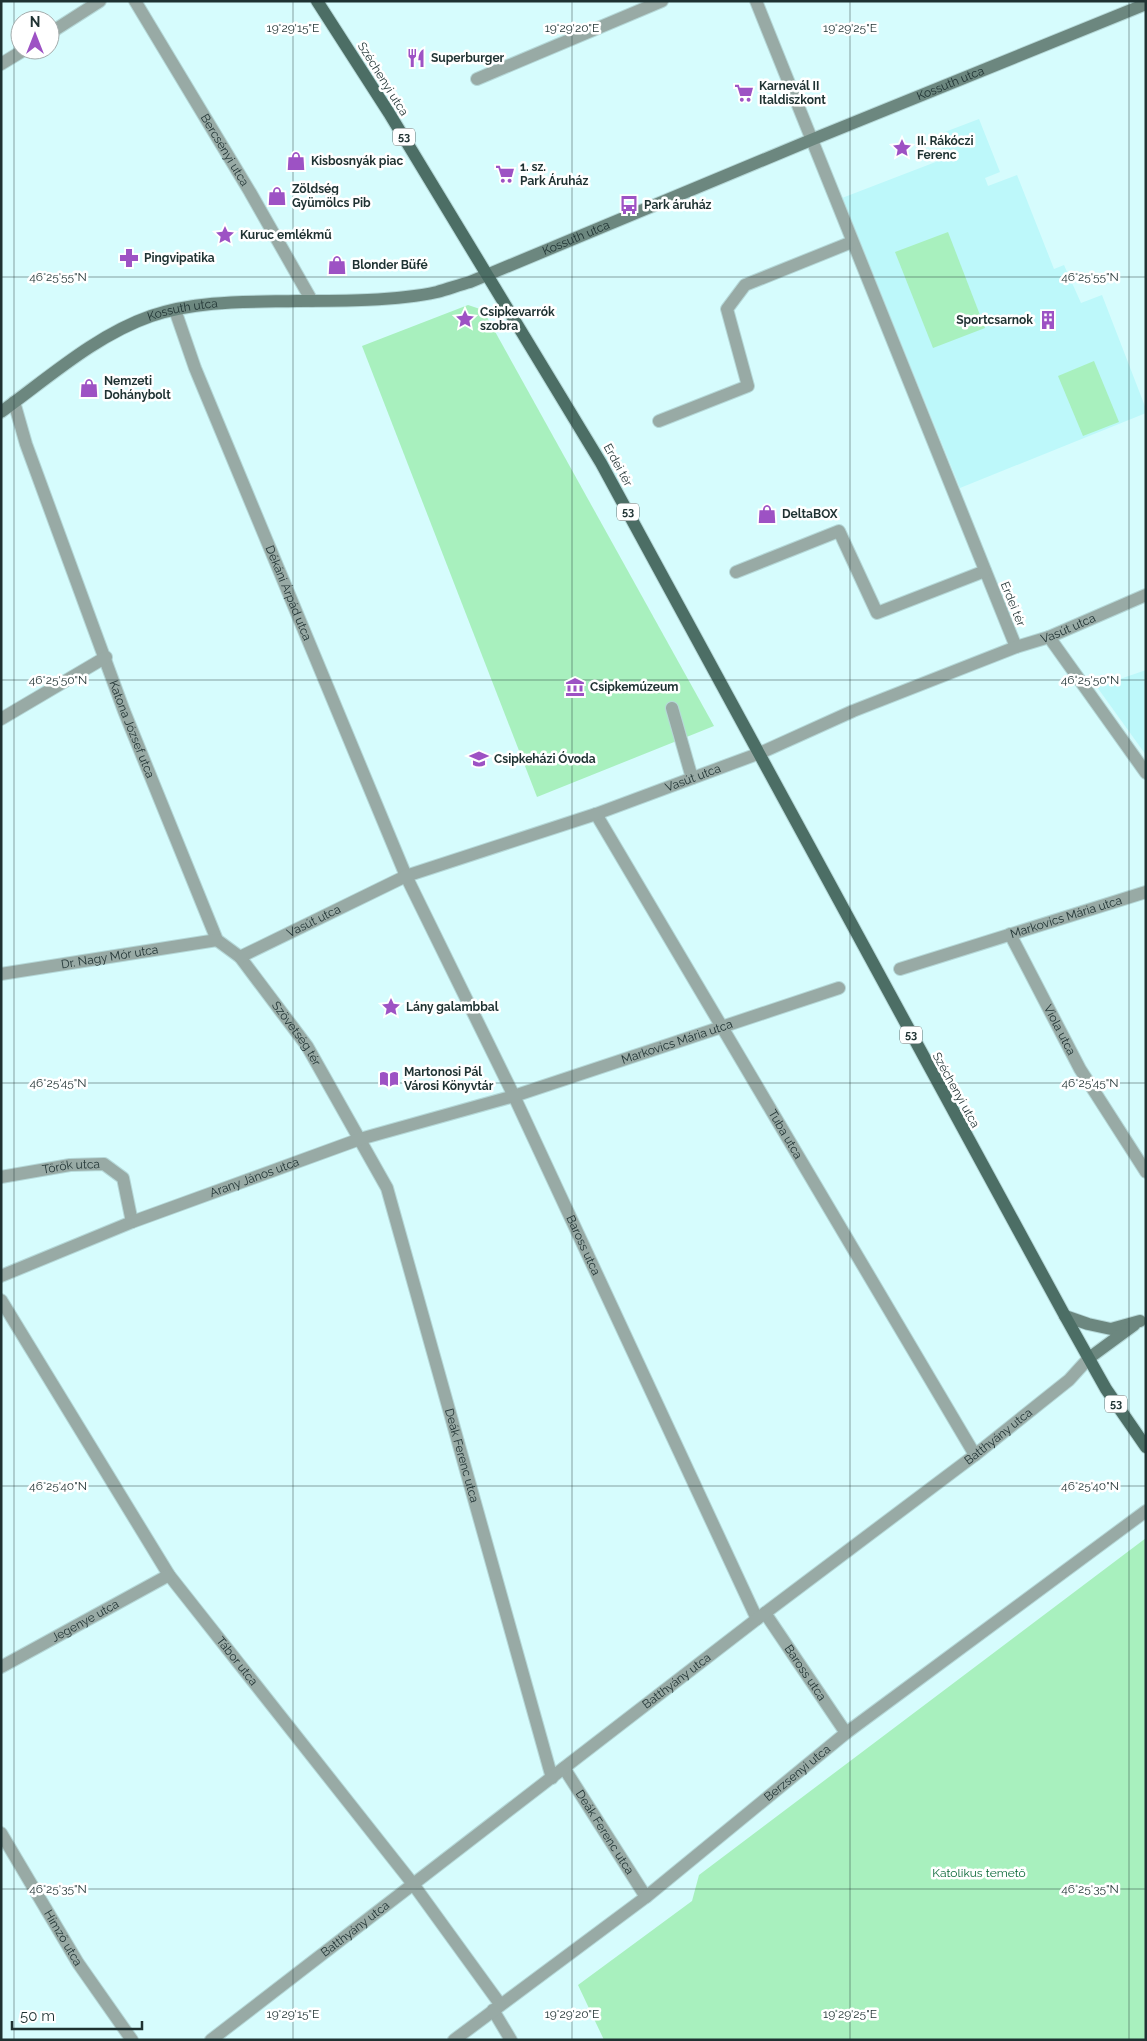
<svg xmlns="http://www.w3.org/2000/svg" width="1147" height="2041" font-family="Raleway,sans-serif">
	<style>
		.built { fill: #bdf8fa }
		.green { fill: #a8f0be }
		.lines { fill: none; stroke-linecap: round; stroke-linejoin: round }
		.street-casing { stroke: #b5d8d8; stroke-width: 14 }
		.secondary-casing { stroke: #b5d8d8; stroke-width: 14 }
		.primary-casing { stroke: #b5d8d8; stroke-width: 14 }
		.street { stroke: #98aaa5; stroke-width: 12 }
		.secondary { stroke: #6c877f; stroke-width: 12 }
		.primary { stroke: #4c6e65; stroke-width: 12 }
		.ticks { fill: none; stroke: #1f3232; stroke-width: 1; stroke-opacity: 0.45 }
		.labels { text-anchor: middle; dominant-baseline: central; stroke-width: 5; stroke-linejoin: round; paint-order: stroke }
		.shield { fill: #fff; stroke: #627070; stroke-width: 1 }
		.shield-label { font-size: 11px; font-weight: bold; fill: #1f3232 }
		.poi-label { font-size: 12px; font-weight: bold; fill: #1f3232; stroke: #fff; text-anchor: start }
		.street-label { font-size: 12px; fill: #1f3232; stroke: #fff }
		.park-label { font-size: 12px; fill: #0c6939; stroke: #fff }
		.ticks-label { font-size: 12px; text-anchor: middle; fill: #1f3232; stroke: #fff; stroke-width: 5; stroke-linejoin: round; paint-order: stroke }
	</style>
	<rect width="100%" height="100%" fill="#d6fcfd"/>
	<!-- built -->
	<g class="built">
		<polygon points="979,119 1000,172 985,178 988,186 1017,175 1054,269 1064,265 1081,303 1102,295 1146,409 1146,413 960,488 842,198 946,158 937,135"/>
		<polygon points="1146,670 1146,755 1097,687"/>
	</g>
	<!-- green -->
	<g class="green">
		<polygon points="948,232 985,328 933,348 895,252"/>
		<polygon points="468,305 483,310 714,726 537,797 362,346"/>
		<polygon points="1094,361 1119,422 1083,436 1058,376"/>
		<polygon points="1146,1538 1146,2040 604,2040 578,1985 692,1901 699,1875"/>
	</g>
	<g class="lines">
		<!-- street casing -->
		<g class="street-casing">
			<g id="street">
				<path id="s1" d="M135 1 250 192 312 301"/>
				<polyline points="756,1 1016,647"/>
				<polyline points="50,33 100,1"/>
				<polyline points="1,64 24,50"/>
				<polyline points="477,79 662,1"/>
				<path id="s2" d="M175 310 195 368 406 876 514 1096 757 1619"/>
				<path id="s3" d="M14 402 26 444 124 711 217 940 240 957 307 1046 387 1188 552 1778"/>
				<polyline points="659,421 748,386 727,309 745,285 852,242"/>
				<polyline points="736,572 839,531 877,613 985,571"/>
				<polyline points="1049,637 1146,773"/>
				<polyline points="672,708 692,778"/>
				<polyline points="1,719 106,657"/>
				<path id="s4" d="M596 814 975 1455"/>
				<path id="s5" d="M1010 934 1080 1069 1146 1172"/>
				<path id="s6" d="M240 957 406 876 596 814 760 753 853 711 1016 647 1049 637 1146 595"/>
				<path id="s7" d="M900 969 1146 892"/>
				<path id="s8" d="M1 974 217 940"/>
				<path id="s9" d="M1 1177 70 1165 104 1164 123 1178 132 1222"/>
				<path id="s10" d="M1 1276 132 1222 360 1139 514 1096 839 988"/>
				<path id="s11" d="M1 1300 169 1575 413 1884 500 2004"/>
				<path id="s12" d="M765 1613 846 1733"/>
				<path id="s13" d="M1 1667 169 1575"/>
				<path id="s14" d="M564 1768 646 1897"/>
				<path id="s15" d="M1 1833 78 1963 132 2040"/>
				<polyline points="493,2010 511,2040"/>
				<path id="s16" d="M211 2040 757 1619 975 1455 1069 1380 1089 1358"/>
				<path id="s17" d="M454 2040 646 1897 846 1733 1146 1511"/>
			</g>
		</g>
		<!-- secondary casing -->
		<g class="secondary-casing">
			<g id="secondary">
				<path id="s18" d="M1 412C48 378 96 335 151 316 198 300 248 302 297 301 339 301 397 301 437 292 448 289 459 285 470 282L811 140 1146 4"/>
				<polyline points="1065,1316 1088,1324 1111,1329 1140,1321"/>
				<polyline points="1089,1358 1134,1325"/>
			</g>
		</g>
		<!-- primary casing -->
		<g class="primary-casing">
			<polyline id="primary" points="317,1 389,113 601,463 1065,1316 1106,1389 1146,1447"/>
		</g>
		<!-- street -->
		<use href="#street" class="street"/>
		<!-- secondary -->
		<use href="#secondary" class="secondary"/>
		<!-- primary -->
		<use href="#primary" class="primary"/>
	</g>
	<!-- ticks -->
	<path class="ticks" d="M14 1V2040M293 1V2040M572 1V2040M850 1V2040M1129 1V2040M1 277H1146M1 680H1146M1 1083H1146M1 1486H1146M1 1889H1146"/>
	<!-- icons -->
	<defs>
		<g id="restaurant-bare" transform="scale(1.5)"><path d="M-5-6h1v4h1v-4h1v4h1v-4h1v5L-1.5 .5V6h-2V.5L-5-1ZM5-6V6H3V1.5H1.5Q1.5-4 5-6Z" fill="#9d52c4" stroke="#fff" stroke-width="2.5" paint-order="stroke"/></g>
		<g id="supermarket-bare" transform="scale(1.5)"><path d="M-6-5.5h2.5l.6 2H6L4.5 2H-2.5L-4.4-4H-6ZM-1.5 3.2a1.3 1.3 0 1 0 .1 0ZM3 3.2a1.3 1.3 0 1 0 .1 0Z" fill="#9d52c4" stroke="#fff" stroke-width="2.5" paint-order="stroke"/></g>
		<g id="sight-bare" transform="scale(1.5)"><path d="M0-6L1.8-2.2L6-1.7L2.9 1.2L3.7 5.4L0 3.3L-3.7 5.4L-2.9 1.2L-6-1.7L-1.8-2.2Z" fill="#9d52c4" stroke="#fff" stroke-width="2.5" paint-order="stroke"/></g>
		<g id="shop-bare" transform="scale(1.5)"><path d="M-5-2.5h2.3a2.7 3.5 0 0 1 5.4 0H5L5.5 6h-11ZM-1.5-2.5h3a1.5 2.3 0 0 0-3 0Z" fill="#9d52c4" stroke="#fff" stroke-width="2.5" paint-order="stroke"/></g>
		<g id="bus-bare" transform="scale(1.5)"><path d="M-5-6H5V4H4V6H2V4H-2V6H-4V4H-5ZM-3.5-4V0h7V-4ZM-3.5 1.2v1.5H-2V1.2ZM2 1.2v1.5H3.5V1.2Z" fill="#9d52c4" stroke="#fff" stroke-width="2.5" paint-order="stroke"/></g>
		<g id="pharmacy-bare" transform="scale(1.5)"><path d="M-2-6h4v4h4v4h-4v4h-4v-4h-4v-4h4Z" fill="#9d52c4" stroke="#fff" stroke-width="2.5" paint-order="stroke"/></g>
		<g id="building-bare" transform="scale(1.5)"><path d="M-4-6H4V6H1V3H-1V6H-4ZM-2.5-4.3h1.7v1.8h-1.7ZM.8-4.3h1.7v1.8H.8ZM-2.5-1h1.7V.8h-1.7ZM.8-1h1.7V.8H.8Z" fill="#9d52c4" stroke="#fff" stroke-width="2.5" paint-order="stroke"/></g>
		<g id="museum-bare" transform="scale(1.5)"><path d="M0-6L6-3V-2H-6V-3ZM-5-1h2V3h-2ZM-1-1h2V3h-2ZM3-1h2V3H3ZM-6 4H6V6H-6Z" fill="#9d52c4" stroke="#fff" stroke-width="2.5" paint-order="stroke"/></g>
		<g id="school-bare" transform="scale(1.5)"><path d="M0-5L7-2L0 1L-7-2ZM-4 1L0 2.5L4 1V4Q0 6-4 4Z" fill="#9d52c4" stroke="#fff" stroke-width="2.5" paint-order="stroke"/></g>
		<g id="library-bare" transform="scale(1.5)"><path d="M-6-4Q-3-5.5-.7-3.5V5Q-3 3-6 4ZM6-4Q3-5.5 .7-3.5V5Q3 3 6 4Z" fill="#9d52c4" stroke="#fff" stroke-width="2.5" paint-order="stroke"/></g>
	</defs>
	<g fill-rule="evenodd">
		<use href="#restaurant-bare" x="416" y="58"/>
		<use href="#supermarket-bare" x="744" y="93"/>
		<use href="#sight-bare" x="902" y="148"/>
		<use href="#shop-bare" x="296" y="161"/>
		<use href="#supermarket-bare" x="505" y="174"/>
		<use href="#shop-bare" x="277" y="196"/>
		<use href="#bus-bare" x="629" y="205"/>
		<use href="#sight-bare" x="225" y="235"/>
		<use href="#pharmacy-bare" x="129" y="258"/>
		<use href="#shop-bare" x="337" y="265"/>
		<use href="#sight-bare" x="465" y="319"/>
		<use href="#building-bare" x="1048" y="320"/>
		<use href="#shop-bare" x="89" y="388"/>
		<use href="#shop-bare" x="767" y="514"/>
		<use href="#museum-bare" x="575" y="687"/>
		<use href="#school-bare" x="479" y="759"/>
		<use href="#sight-bare" x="391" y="1007"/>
		<use href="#library-bare" x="389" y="1079"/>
	</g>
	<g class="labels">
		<!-- shield labels -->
		<g class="shield">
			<rect x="393" y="128.5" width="22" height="17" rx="4"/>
			<rect x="617" y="503.5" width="22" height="17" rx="4"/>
			<rect x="900" y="1026.5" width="22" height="17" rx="4"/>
			<rect x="1105" y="1395.5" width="22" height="17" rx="4"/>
		</g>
		<g class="shield-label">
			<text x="404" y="137">53</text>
			<text x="628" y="512">53</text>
			<text x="911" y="1035">53</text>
			<text x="1116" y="1404">53</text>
		</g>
		<!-- poi labels -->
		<g class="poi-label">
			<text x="431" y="58">Superburger</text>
			<text x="759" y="86">Karnevál II<tspan x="759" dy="14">Italdiszkont</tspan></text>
			<text x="917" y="141">II. Rákóczi<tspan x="917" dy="14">Ferenc</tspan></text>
			<text x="311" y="161">Kisbosnyák piac</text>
			<text x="520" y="167">1. sz.<tspan x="520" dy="14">Park Áruház</tspan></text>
			<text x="292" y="189">Zöldség<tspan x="292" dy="14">Gyümölcs Pib</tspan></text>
			<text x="644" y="205">Park áruház</text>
			<text x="240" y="235">Kuruc emlékmű</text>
			<text x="144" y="258">Pingvipatika</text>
			<text x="352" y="265">Blonder Büfé</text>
			<text x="480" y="312">Csipkevarrók<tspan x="480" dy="14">szobra</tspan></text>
			<text x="1033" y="320" text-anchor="end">Sportcsarnok</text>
			<text x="104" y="381">Nemzeti<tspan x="104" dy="14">Dohánybolt</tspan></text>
			<text x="782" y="514">DeltaBOX</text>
			<text x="590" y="687">Csipkemúzeum</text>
			<text x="494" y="759">Csipkeházi Óvoda</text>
			<text x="406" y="1007">Lány galambbal</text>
			<text x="404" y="1072">Martonosi Pál<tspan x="404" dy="14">Városi Könyvtár</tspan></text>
		</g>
		<!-- street labels -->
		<g class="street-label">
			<text transform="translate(383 79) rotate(58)">Széchenyi utca</text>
			<text stroke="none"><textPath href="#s18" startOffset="1021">Kossuth utca</textPath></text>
			<text stroke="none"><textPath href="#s1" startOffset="174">Bercsényi utca</textPath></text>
			<text stroke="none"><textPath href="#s18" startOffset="616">Kossuth utca</textPath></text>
			<text stroke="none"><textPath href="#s18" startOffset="211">Kossuth utca</textPath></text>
			<text transform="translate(618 465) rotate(61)">Erdei tér</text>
			<text stroke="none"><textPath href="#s2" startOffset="305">Dékáni Árpád utca</textPath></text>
			<text transform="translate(1013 604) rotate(68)">Erdei tér</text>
			<text stroke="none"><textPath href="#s6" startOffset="892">Vasút utca</textPath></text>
			<text stroke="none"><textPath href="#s3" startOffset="348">Katona József utca</textPath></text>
			<text stroke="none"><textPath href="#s6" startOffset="488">Vasút utca</textPath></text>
			<text stroke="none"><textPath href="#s7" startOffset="174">Markovics Mária utca</textPath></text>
			<text stroke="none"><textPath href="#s6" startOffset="82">Vasút utca</textPath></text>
			<text stroke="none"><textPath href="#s8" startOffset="110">Dr. Nagy Mór utca</textPath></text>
			<text stroke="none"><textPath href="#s5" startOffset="108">Viola utca</textPath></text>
			<text stroke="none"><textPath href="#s3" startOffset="699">Szövetség tér</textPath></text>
			<text stroke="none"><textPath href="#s10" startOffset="716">Markovics Mária utca</textPath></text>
			<text transform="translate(956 1090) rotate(61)">Széchenyi utca</text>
			<text stroke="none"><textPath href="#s4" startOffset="372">Tuba utca</textPath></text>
			<text stroke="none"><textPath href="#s9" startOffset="71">Török utca</textPath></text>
			<text stroke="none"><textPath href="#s10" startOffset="272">Arany János utca</textPath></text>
			<text stroke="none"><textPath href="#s2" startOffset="1021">Baross utca</textPath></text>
			<text stroke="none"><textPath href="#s16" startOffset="992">Batthyány utca</textPath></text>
			<text stroke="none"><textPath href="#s3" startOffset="1156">Deák Ferenc utca</textPath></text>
			<text stroke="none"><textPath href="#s13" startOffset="96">Jegenye utca</textPath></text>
			<text stroke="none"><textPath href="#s11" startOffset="432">Tábor utca</textPath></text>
			<text stroke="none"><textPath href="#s12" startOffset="72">Baross utca</textPath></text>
			<text stroke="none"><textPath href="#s16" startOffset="588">Batthyány utca</textPath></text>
			<text stroke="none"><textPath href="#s17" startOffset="435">Berzsenyi utca</textPath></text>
			<text stroke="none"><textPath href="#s14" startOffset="76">Deák Ferenc utca</textPath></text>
			<text stroke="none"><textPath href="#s16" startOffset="182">Batthyány utca</textPath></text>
			<text stroke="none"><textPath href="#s15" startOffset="122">Hímző utca</textPath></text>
		</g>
		<!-- park labels -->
		<g class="park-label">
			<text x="979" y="1873">Katolikus temető</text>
		</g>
	</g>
	<g class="ticks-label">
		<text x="293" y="32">19°29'15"E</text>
		<text x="572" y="32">19°29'20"E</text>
		<text x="850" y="32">19°29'25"E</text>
		<text x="58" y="281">46°25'55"N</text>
		<text x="1090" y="281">46°25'55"N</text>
		<text x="58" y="684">46°25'50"N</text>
		<text x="1090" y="684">46°25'50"N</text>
		<text x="58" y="1087">46°25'45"N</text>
		<text x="1090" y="1087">46°25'45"N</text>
		<text x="58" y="1490">46°25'40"N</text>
		<text x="1090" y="1490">46°25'40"N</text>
		<text x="58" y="1893">46°25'35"N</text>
		<text x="1090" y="1893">46°25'35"N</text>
		<text x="293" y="2018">19°29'15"E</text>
		<text x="572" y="2018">19°29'20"E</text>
		<text x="850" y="2018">19°29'25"E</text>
	</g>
	<!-- border -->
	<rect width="1147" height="2041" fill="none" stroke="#1f3232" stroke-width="5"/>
	<!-- north arrow -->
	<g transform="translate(35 35)"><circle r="24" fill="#ffffff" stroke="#a5adad"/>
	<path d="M0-4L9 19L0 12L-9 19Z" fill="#9d52c4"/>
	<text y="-8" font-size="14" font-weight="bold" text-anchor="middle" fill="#1f3232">N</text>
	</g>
	<!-- scale -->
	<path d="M12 2021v8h130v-8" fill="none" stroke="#1f3232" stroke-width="2.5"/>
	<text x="20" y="2021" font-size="15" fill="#1f3232" stroke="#ffffff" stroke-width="4" paint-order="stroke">50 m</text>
</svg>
